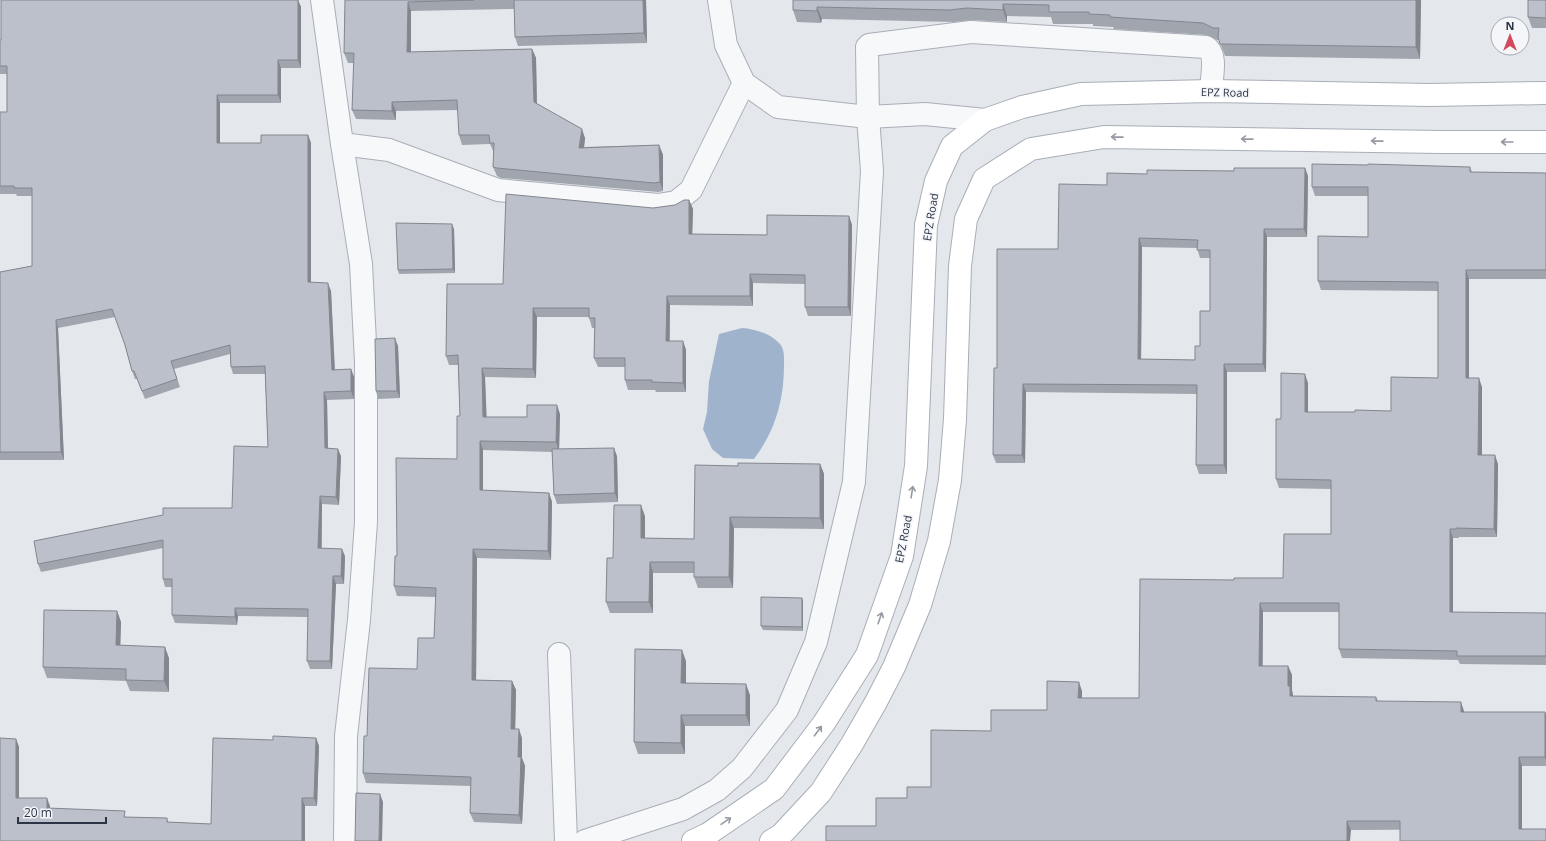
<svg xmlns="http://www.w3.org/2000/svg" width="1546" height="841" font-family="'Open Sans',sans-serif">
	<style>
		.water { fill: #9fb4cc }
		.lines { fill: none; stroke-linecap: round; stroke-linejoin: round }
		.minor-casing { stroke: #a9aeb7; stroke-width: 24 }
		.tertiary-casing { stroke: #a9aeb7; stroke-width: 24 }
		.secondary-casing { stroke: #a9aeb7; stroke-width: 24 }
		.minor { stroke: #f7f8fa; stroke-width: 22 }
		.tertiary { stroke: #f7f8fa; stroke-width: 22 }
		.secondary { stroke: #fff; stroke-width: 22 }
		.wall { fill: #a1a5ae; fill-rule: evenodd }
		.shaded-wall { fill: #83868d }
		.building { fill: #bbc0ca; stroke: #83868d; fill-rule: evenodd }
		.oneway { stroke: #959aa2 }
		.labels { text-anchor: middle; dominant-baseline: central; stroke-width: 3.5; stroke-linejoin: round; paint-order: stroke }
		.street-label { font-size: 11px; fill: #2b3445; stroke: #f4f6f9 }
	</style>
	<rect width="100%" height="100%" fill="#e4e7ec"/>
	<!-- water -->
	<path class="water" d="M742 328C754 329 769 333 778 342 785 348 784 357 784 365 784 401 775 431 754 459L723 458 712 449 703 429 707 412 709 381 719 334Z"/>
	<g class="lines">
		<!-- minor casing -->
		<g class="minor-casing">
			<g id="minor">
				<polyline points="322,0 342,144 361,264 366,362 366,522 359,620 346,736 345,841"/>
				<polyline points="342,144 389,150 498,190 658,205 676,202 691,190 744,83"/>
				<polyline points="559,654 566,841"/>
				<path d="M585 841 683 809 717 790 742 768 787 710 816 642 854 482 872 171 868 117 867 47 869 45 971 32 1206 47C1218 54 1211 79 1211 91"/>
			</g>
		</g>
		<!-- tertiary casing -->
		<g class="tertiary-casing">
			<polyline id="tertiary" points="719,0 726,45 744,83 778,107 868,117 925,114 985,120"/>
		</g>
		<!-- secondary casing -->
		<g class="secondary-casing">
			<g id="secondary">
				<polyline points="693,841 708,834 774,789 824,723 867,655 902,556 916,466 926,225 936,181 952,146 985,120 1022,107 1081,94 1211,91 1429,95 1546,93"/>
				<polyline points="771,841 781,835 821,792 852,744 876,702 894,667 920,605 939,541 950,480 955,419 960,266 966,219 984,179 1031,149 1104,137 1441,142 1546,142"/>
			</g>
		</g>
		<!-- minor -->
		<use href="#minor" class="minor"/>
		<!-- tertiary -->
		<use href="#tertiary" class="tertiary"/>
		<!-- secondary -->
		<use href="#secondary" class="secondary"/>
	</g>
	<!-- wall -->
	<g class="wall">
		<polygon points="1,0 298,0 301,7 301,68 281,68 281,103 220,103 220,143 261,143 308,135 311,143 311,282 331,291 335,370 351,369 354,377 354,399 327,400 328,448 341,456 339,505 322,504 322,548 345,556 344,584 336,584 332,669 310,669 307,661 308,617 238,616 237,625 175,623 172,615 172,587 165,587 163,579 163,548 41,572 38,564 232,508 268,447 265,374 233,374 231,367 230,354 174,369 180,387 145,399 137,379 135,379 132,371 125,345 115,317 58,328 64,460 0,460 0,272 32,266 32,196 17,196 16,194 0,194 0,112 7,112 7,74 0,74 0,40 1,40"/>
		<polygon points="345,0 646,0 647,43 518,46 515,37 514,9 411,11 411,52 532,49 536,58 537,104 585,138 584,147 659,145 663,155 663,191 658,192 501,178 497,176 493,167 494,153 490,144 462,145 459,135 458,110 396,111 396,120 356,119 352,110 354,63 348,63 344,53"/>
		<polygon points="793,0 1421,0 1420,59 1225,56 1219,40 1217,40 1207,35 1114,29 1113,27 1093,26 1093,24 1053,24 1051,17 1007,16 1007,22 972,20 954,22 822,19 821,23 797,22 793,10"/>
		<polygon points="1546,0 1546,28 1532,28 1528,17"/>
		<polygon points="1470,167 1472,172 1546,173 1546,279 1469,279 1469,378 1482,387 1482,455 1498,464 1497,537 1459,537 1459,538 1453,538 1453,613 1546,613 1546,665 1460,664 1458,660 1342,658 1339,649 1339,612 1263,612 1263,666 1288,666 1292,675 1292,690 1293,696 1376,697 1378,701 1464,711 1464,712 1545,712 1546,715 1546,766 1522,766 1522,829 1351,830 876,826 907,798 931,787 991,731 1047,710 1082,691 1082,698 1139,698 1234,580 1283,578 1331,534 1331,489 1279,488 1276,479 1281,419 1308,383 1308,412 1355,412 1391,411 1438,378 1438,291 1321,290 1318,281 1368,237 1368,196 1315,196 1312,187"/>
		<path d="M1305 168 1308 176 1307 237H1267L1266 372H1227V474H1199L1196 465 1197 394 1026 392 1025 463H996L993 455 997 368 1058 249 1107 185 1147 174ZM1142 247 1197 248 1200 258H1210V311L1200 346 1195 360 1141 359Z"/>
		<polygon points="689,200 693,209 692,234 767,235 849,216 852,225 851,316 808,316 805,307 805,284 753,283 753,306 670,305 670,341 683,341 686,350 686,392 656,392 655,390 628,390 625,380 625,367 598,367 594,358 595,328 592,328 589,317 537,317 536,378 485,377 486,417 527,417 560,414 559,449 617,456 618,502 557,504 554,495 552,452 483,450 483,491 549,493 552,502 551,560 477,558 476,680 512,681 516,690 515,729 522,738 522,758 525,766 522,824 474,822 470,813 471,786 366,783 363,773 367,736 417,669 434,638 436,597 397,596 394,586 397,556 457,459 460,416 458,365 449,365 446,356 503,284 653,208 675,205"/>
		<polygon points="454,229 455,273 399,274 398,270"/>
		<polygon points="398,346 400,398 378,399 376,391"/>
		<polygon points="820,464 824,474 824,529 734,528 733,588 698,588 694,577 694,573 653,573 653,613 610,613 606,602 613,558 645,516 645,538 694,539 738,466"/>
		<polygon points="802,598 803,602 803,631 763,630 761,626"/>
		<polygon points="117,611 121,622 120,646 169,658 169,692 130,691 126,681 47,678 43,667"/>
		<polygon points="686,661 686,683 750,695 750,726 685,726 685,754 638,754 634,742"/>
		<polygon points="316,738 319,746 317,806 305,806 305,841 0,841 16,739 19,747 19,798 50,806 50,809 127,817 167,818 168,822 211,824 273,740"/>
	</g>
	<!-- shaded-wall -->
	<g class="shaded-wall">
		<polygon points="298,0 301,7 301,68 298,60"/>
		<polygon points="643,0 646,0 647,43 644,33"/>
		<polygon points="1416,0 1421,0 1420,59 1416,47"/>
		<polygon points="408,2 411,11 411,62 407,52"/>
		<polygon points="1003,4 1007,16 1007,22 1003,10"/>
		<polygon points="817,7 822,19 821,23 817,11"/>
		<polygon points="532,49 536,58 537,112 534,102"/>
		<polygon points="278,60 281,68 281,103 278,95"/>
		<polygon points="217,95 220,103 220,150 217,143"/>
		<polygon points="392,102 396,111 396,120 392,111"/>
		<polygon points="582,129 585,138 583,157 579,148"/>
		<polygon points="308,135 311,143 311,290 308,282"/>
		<polygon points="659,145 663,155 663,191 660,182"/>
		<polygon points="1305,168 1308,176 1307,237 1304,229"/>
		<polygon points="689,200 693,209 692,244 689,234"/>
		<polygon points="849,216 852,225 851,316 848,307"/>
		<polygon points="452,224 454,229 455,273 453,269"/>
		<polygon points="1264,229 1267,237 1266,372 1263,364"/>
		<polygon points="1139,238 1142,247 1141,368 1138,359"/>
		<polygon points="1466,270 1469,279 1469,387 1466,378"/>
		<polygon points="750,274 753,283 753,306 750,296"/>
		<polygon points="328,283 331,291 335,378 332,370"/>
		<polygon points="667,296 670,305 669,350 666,341"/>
		<polygon points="533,308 537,317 536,378 533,369"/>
		<polygon points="56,320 58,328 64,460 61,452"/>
		<polygon points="395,338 398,346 400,398 397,391"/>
		<polygon points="683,341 686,350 686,392 683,383"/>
		<polygon points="1224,364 1227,372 1227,474 1224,465"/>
		<polygon points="482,368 485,377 487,426 483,417"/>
		<polygon points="351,369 354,377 354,399 351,391"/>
		<polygon points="1305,374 1308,383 1308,421 1305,412"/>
		<polygon points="1479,378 1482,387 1482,464 1478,455"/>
		<polygon points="1023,384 1026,392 1025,463 1022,455"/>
		<polygon points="324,392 327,400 328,456 325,448"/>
		<polygon points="557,405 560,414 559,452 556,442"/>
		<polygon points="480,441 483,450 483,500 480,490"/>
		<polygon points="614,448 617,456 618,502 615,493"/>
		<polygon points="338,449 341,456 339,505 336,497"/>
		<polygon points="1495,455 1498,464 1497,537 1494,529"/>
		<polygon points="820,464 824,474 824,529 820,518"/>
		<polygon points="549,493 552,502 551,560 548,551"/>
		<polygon points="320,496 322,504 321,556 318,548"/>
		<polygon points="641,505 645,516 645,549 641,538"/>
		<polygon points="730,517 734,528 733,588 729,577"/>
		<polygon points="1450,529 1453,538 1453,621 1450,612"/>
		<polygon points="342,549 345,556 344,584 341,576"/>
		<polygon points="473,549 477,558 476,689 472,680"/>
		<polygon points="650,562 653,573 653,613 649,602"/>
		<polygon points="333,576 336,584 332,669 330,661"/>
		<polygon points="802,598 803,602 803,631 802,627"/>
		<polygon points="1260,603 1263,612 1262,675 1259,666"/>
		<polygon points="235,608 238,616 237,625 235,617"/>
		<polygon points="117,611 121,622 120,657 116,645"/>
		<polygon points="165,647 169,658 169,692 164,681"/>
		<polygon points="682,650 686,661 686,694 681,683"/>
		<polygon points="1288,666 1292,675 1292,690 1293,695 1293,705 1290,696 1288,686"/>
		<polygon points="512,681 516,690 515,738 511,729"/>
		<polygon points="1079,682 1082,691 1082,707 1078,698"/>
		<polygon points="746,684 750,695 750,726 746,715"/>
		<polygon points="1461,702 1464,711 1464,720 1461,712"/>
		<polygon points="1545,712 1546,715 1546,761 1545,757"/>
		<polygon points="681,715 685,726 685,754 681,743"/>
		<polygon points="519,729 522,738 522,758 525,766 522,824 519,815 518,757"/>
		<polygon points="316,738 319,746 317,806 314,798"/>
		<polygon points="16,739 19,747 19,806 16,798"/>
		<polygon points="1519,757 1522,766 1522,838 1519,829"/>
		<polygon points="380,794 383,802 382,841 379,841"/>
		<polygon points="47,798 50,806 50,817 47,808"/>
		<polygon points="302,798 305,806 305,841 302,841"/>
		<polygon points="1347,821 1351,830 1350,841 1347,841"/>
	</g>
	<!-- building -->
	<g class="building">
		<polygon points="1,0 298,0 298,60 278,60 278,95 217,95 217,143 261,143 261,135 308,135 308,282 328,283 332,370 351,369 351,391 324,392 325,448 338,449 336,497 320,496 318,548 342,549 341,576 333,576 330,661 307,661 308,609 235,608 235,617 172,615 172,579 163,579 163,540 38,564 34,541 163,515 163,508 232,508 234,446 268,447 265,366 231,367 230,345 171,361 177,379 142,391 134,371 132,371 125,345 112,309 56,320 61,452 0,452 0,272 32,266 32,188 14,188 14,186 0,186 0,112 7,112 7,66 0,66 0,40 1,40"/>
		<polygon points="345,0 474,0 408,2 407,52 532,49 534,102 582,129 579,148 659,145 660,182 654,183 497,168 493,167 494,143 490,143 489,135 459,135 457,100 392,102 392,111 352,110 354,53 344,53"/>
		<polygon points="514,0 643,0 644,33 515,37"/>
		<polygon points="793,0 1416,0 1416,47 1220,44 1218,37 1219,28 1213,28 1203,23 1110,17 1110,15 1089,14 1089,12 1049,12 1049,5 1003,4 1003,10 967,8 949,10 817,7 817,11 793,10"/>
		<polygon points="1528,0 1546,0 1546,18 1528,17"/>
		<polygon points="1312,164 1368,165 1368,164 1470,167 1470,172 1546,173 1546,270 1466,270 1466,378 1479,378 1478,455 1495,455 1494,529 1456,528 1456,529 1450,529 1450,612 1546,613 1546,656 1457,656 1457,651 1339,649 1339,603 1260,603 1259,666 1288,666 1288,686 1290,686 1290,696 1376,697 1376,701 1461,702 1461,712 1545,712 1545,757 1519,757 1519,829 1546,829 1546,841 1400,841 1400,821 1347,821 1347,841 826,841 826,826 876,826 876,798 907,798 907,787 931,787 931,730 991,731 991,710 1047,710 1047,681 1079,682 1078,698 1139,698 1140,579 1234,580 1234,578 1283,578 1284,534 1331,534 1331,480 1276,479 1276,419 1281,419 1281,373 1305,374 1305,412 1355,412 1355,410 1391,411 1391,377 1438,378 1438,282 1318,281 1318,236 1368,237 1368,187 1312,187"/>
		<path d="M1234 168H1305L1304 229H1264L1263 364H1224V465H1196L1197 385 1023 384 1022 455H993L994 368H997V249H1058L1059 184 1107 185V173L1147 174V170L1234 171ZM1139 238 1198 240 1197 250H1210V311H1200V346H1195V360L1138 359Z"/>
		<polygon points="506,194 653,208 675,205 684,200 689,200 689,234 767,235 767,215 849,216 848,307 805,307 805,275 750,274 750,296 667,296 666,341 683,341 683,383 652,382 652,380 625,380 625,358 594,358 595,318 589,318 589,308 533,308 533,369 482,368 483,417 527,417 527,405 557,405 556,442 480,441 480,490 549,493 548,551 473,549 472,680 512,681 511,729 519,729 518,757 521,757 519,815 470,813 471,777 363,773 364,736 367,736 369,668 417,669 418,638 434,638 436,588 394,586 395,556 397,556 396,458 457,459 457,416 460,416 458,355 446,356 447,284 503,284"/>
		<polygon points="396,223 452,224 453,269 398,270"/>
		<polygon points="395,338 397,391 376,391 375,339"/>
		<polygon points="614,448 615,493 554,495 552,449"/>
		<polygon points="738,463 820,464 820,518 730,517 729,577 694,577 694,562 650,562 649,602 606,602 607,558 613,558 614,505 641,505 641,538 694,539 695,465 738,466"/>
		<polygon points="761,597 802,598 802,627 761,626"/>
		<polygon points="44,610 117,611 116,645 165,647 164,681 126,680 126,669 43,667"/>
		<polygon points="635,649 682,650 681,683 746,684 746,715 681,715 681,743 634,742"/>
		<polygon points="273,736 316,738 314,798 302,798 302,841 0,841 0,738 16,739 16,798 47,798 47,808 125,811 124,817 167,818 167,822 211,824 213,738 273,740"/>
		<polygon points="356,793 380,794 379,841 355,841"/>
	</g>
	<!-- one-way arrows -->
	<defs><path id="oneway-shaft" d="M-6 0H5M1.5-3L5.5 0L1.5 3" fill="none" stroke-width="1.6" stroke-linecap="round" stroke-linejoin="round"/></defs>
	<g class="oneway">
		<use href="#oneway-shaft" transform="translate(1117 137) rotate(-179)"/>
		<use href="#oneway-shaft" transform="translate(1247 139) rotate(-179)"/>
		<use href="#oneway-shaft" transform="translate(1377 141) rotate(-179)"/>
		<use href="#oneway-shaft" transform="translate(1507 142) rotate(180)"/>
		<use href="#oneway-shaft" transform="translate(912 492) rotate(-81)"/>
		<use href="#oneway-shaft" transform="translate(880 618) rotate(-71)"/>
		<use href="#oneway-shaft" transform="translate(818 731) rotate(-53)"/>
		<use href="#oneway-shaft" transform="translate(726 821) rotate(-34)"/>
	</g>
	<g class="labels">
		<!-- street labels -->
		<g class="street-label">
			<text transform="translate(1225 92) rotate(1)">EPZ Road</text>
			<text transform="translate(930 217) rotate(-81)">EPZ Road</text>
			<text transform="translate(903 539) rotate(-79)">EPZ Road</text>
		</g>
	</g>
	<!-- north arrow -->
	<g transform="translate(1510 36)"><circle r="19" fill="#f4f6f9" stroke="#a4a8b1"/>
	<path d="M0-3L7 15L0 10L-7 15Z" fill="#d1495b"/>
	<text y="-6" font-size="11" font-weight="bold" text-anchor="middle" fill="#2b3445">N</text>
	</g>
	<!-- scale -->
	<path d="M18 817v6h88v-6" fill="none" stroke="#2b3445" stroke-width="2"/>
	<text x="24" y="817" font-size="12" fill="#2b3445" stroke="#f4f6f9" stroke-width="3" paint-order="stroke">20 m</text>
</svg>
